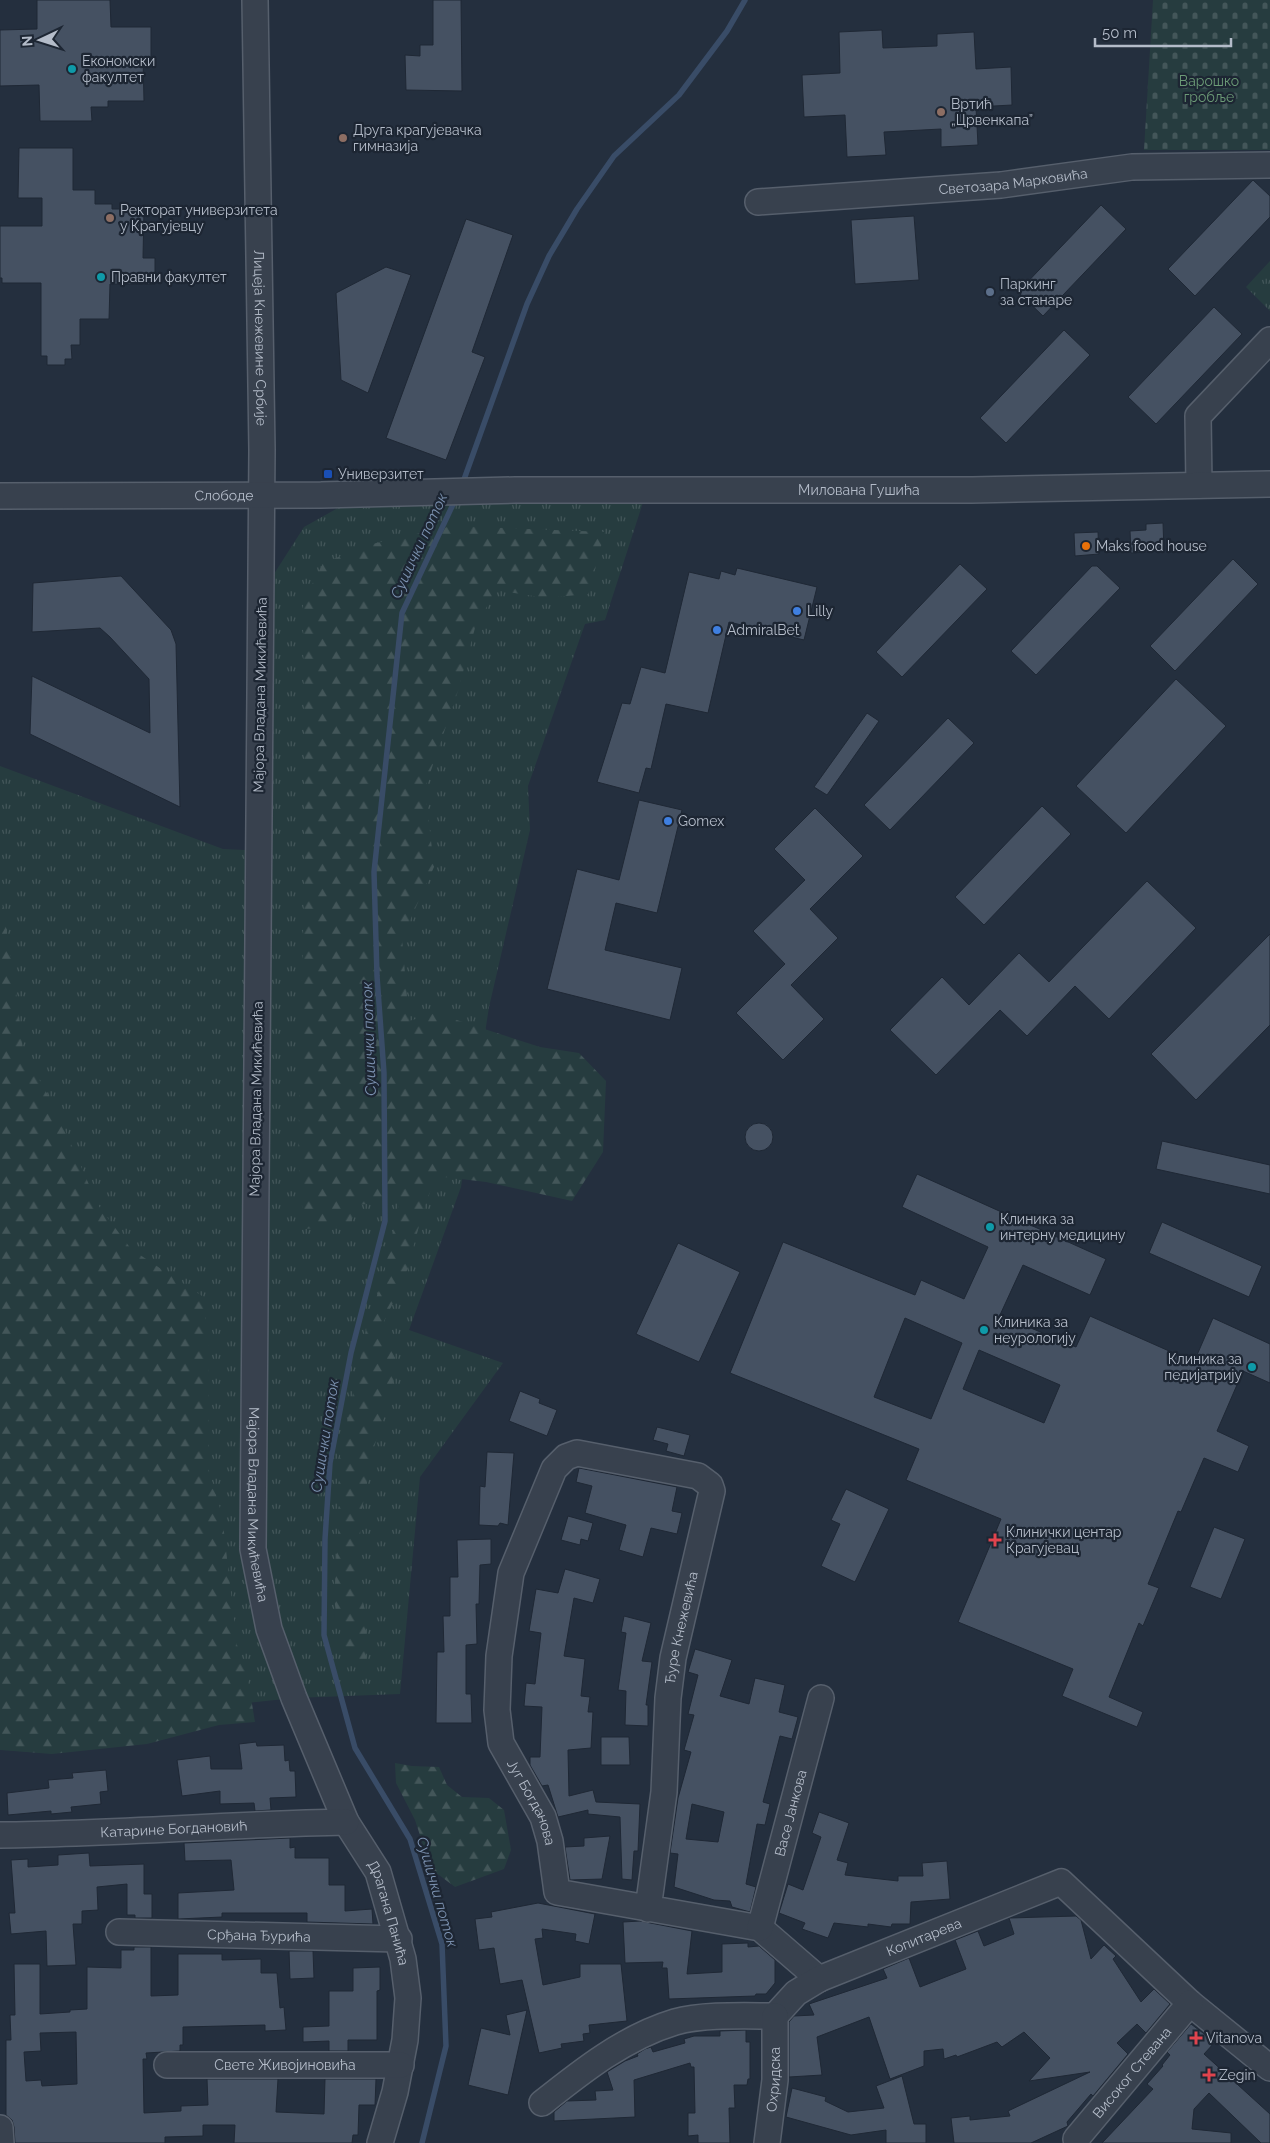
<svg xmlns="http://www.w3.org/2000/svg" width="1270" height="2143" font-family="Raleway,sans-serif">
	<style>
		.grass { fill: url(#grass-tufts) }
		.forest { fill: url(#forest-firs) }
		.cemetery { fill: url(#cemetery-stones) }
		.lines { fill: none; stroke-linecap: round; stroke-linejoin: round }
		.stream { stroke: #394c67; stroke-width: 5.5 }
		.building { fill: #455162; stroke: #1f2835; fill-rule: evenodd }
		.minor-casing { stroke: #565f6c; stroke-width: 28 }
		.minor { stroke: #38414e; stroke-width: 25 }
		.culture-dot { fill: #0f9aa8; stroke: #1d2633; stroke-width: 2 }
		.education-dot { fill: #8d6e63; stroke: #1d2633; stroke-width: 2 }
		.service-dot { fill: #5c6f8a; stroke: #1d2633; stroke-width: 2 }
		.transit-dot { fill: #1a4fb4; stroke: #1d2633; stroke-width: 2 }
		.food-dot { fill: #e8710a; stroke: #1d2633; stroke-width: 2 }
		.shop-dot { fill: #3f7fe0; stroke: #1d2633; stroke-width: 2 }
		.health-dot { fill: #e0444e; stroke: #1d2633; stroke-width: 2 }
		.labels { text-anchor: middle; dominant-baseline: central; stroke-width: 4.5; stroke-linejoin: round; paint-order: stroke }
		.poi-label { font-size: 14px; fill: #b4bcc9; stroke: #1d2633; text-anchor: start }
		.park-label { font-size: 14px; fill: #6b9a76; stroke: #1d2633 }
		.street-label { font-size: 14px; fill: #b4bcc9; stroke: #1d2633 }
		.water-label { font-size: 15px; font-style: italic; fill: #7c92b1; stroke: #1d2633 }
	</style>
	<defs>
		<pattern id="grass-tufts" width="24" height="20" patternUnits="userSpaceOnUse" patternTransform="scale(1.25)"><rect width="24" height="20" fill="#263c3f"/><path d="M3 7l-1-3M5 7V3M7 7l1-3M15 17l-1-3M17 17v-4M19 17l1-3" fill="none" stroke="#435659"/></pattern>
		<pattern id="forest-firs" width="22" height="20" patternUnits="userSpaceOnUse" patternTransform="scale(1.25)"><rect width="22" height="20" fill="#263c3f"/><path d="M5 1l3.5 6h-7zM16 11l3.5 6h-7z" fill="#435659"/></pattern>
		<pattern id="cemetery-stones" width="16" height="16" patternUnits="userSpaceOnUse" patternTransform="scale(1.25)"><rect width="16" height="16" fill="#263c3f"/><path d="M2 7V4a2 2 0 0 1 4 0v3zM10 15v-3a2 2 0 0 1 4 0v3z" fill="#435659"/></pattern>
	</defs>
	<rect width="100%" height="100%" fill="#242f3e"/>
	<!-- grass -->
	<g class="grass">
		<polygon points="1270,261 1270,311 1246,287"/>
		<polygon points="647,490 605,620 585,624 528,786 530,830 489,1007 461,1187 409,1330 503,1363 420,1477 400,1694 294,1698 0,1729 0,766 223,849 270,851 272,577 304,527 345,504"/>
	</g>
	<!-- forest -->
	<g class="forest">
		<polygon points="452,526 605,532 588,594 546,598 496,590 475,628 458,691 425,788 434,867 402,938 409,1021 435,1013 540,1047 579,1053 606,1081 603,1152 572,1201 486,1182 436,1176 424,1208 404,1281 383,1323 398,1366 373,1451 362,1509 357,1579 366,1614 366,1660 355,1667 343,1643 334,1600 339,1521 339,1461 369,1316 382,1283 400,1199 359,1205 349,1225 304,1229 298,1157 305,851 303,602 323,563 372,544"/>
		<polygon points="0,903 2,903 15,982 23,1050 56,1110 98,1205 131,1249 202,1296 208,1338 209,1471 222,1515 237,1645 246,1668 255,1722 219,1725 147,1744 52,1754 0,1750"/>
		<polygon points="395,1763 412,1766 439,1767 447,1785 462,1797 489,1798 504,1810 511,1850 504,1869 455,1887 431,1869 415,1820 396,1783"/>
	</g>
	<!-- cemetery -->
	<polygon class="cemetery" points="1153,0 1270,0 1270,150 1144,150"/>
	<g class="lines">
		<!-- stream -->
		<g class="stream">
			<polyline points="462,485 527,304 549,256 577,209 614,156 679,95 727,31 745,0"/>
			<polyline points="422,2143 446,2046 442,1944 410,1839 355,1748 324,1635 325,1539 330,1463 351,1353 385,1221 384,1073 377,976 374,872 402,613 456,498"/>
		</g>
	</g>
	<!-- building -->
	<g class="building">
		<polygon points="37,0 110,0 111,27 151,27 151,58 143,58 144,101 108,101 108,107 91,107 92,121 40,121 39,85 0,86 0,30 37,29"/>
		<polygon points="433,0 461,0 462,91 406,90 405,55 420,56 420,45 433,45"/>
		<polygon points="882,30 883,48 937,46 937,34 974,32 976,69 1011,67 1012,105 976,107 978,145 941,147 941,129 884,132 886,155 847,157 845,115 804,117 802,75 840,73 839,32"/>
		<polygon points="19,148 73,148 73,190 95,190 95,204 112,204 112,209 144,209 143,258 155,258 155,284 110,284 109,319 80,319 80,345 71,345 72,359 65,359 65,365 47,365 47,356 41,356 41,283 2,283 2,278 0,278 0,226 42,226 42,198 18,198"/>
		<polygon points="1253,180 1270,196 1270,217 1195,296 1168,269"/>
		<polygon points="1101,205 1126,229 1043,316 1018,292"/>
		<polygon points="914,216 919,280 855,284 851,220"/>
		<polygon points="466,219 513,235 472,352 485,357 446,460 386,438"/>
		<polygon points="386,267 411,275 368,393 341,380 336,293"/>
		<polygon points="1214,307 1242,334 1156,424 1128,397"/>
		<polygon points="1064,330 1090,355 1006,443 980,418"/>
		<polygon points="1163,523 1164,551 1131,553 1130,531 1146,530 1146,524"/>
		<polygon points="1098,532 1099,554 1075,556 1074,533"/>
		<polygon points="1233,559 1258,584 1175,671 1150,646"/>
		<polygon points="960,564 987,589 902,677 876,652"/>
		<polygon points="1092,566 1097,566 1120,588 1036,675 1011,651"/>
		<polygon points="737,568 817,587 804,640 729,622 708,713 666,704 651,769 646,768 639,793 597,782 622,703 630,704 641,667 665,673 689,572 719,579 721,571 735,575"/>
		<polygon points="121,576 171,630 176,644 180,807 30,734 32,676 150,733 149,679 110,637 100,628 32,632 33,583"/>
		<polygon points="1176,679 1226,726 1126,833 1076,786"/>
		<polygon points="867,713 879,721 827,795 814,787"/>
		<polygon points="948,718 974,743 890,830 864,805"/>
		<polygon points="639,800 682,810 657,913 616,903 605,950 682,968 670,1020 547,989 577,869 619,880"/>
		<polygon points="1042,806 1071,834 984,925 955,897"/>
		<polygon points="815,808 863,856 810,909 838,938 791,985 824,1019 783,1060 736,1013 785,964 753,931 805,880 774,849"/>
		<polygon points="1147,881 1196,928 1109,1019 1075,986 1027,1036 1000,1010 936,1075 890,1030 942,977 969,1005 1019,953 1049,982"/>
		<polygon points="1270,934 1270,1025 1196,1100 1151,1054"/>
		<circle cx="759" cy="1137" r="14"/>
		<polygon points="1162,1141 1270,1165 1270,1194 1156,1169"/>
		<path d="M917 1174 1106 1259 1090 1295 1023 1265 1000 1315 1076 1347 1090 1316 1194 1362 1213 1318 1270 1344V1383L1243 1371 1217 1431 1249 1446 1238 1472 1204 1458 1181 1512 1178 1511 1148 1584 1159 1588 1143 1626 1139 1623 1109 1697 1143 1712 1137 1727 1062 1696 1073 1669 958 1622 1001 1519 906 1480 919 1449 730 1373 783 1242 915 1295 921 1280 964 1299 988 1247 902 1207ZM905 1318 962 1343 931 1419 874 1397ZM979 1350 1060 1385 1044 1423 963 1389Z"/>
		<polygon points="1162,1222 1262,1266 1249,1297 1149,1253"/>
		<polygon points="678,1243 740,1272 699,1362 636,1334"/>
		<polygon points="520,1391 540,1399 539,1403 557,1410 547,1436 509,1421"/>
		<polygon points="657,1427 690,1435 684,1456 666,1451 668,1444 653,1440"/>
		<polygon points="487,1452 514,1453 508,1525 500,1523 498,1526 479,1525 480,1486 485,1487"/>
		<polygon points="579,1468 677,1487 672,1511 682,1513 677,1534 651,1528 643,1557 619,1550 626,1525 585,1513 592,1486 576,1482"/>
		<polygon points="846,1489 889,1509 855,1582 821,1566 840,1524 831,1520"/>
		<polygon points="568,1516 593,1523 588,1541 581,1539 580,1545 561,1540"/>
		<polygon points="1214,1527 1245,1539 1221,1599 1190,1587"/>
		<polygon points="491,1539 491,1564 480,1565 479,1604 476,1604 477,1644 466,1645 466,1694 471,1694 472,1723 436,1723 437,1652 444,1652 443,1616 450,1616 450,1577 458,1577 457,1540"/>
		<polygon points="565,1569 600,1579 593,1603 574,1598 564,1656 585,1659 581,1696 590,1697 588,1712 593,1712 591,1748 568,1750 569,1796 593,1790 596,1802 640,1804 638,1851 634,1851 632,1880 622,1879 620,1817 588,1814 588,1810 558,1817 548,1785 542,1786 530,1765 530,1757 540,1757 542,1707 524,1706 526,1683 535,1684 541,1633 529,1631 536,1589 558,1593"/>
		<polygon points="624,1616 651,1623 642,1661 652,1662 646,1705 648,1705 648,1726 625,1725 626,1691 618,1690 626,1633 621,1632"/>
		<path d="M695 1649 732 1660 720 1696 749 1704 755 1678 785 1685 779 1712 798 1717 792 1739 780 1736 763 1802 770 1804 765 1825 757 1824 746 1884 756 1887 750 1912 732 1907 730 1901 714 1900 674 1887 678 1854 670 1853 678 1798 691 1752 684 1750 694 1715 688 1714 698 1675 688 1672ZM692 1804 724 1812 718 1842 686 1839Z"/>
		<polygon points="601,1737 629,1737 630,1765 601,1765"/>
		<polygon points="256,1742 257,1746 284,1745 285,1761 289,1760 290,1771 295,1771 296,1797 270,1798 271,1810 255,1811 254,1803 220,1804 220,1791 182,1796 177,1760 210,1756 211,1769 242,1769 239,1744"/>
		<polygon points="106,1770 108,1791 100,1792 101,1804 71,1807 72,1812 51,1814 51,1811 8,1815 7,1793 49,1788 48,1780 73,1778 72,1773"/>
		<polygon points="819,1812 849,1823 837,1860 848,1863 845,1875 898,1881 898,1876 923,1876 922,1863 947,1861 950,1899 911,1902 910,1924 892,1924 891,1927 868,1924 868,1927 834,1923 828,1938 802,1929 805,1923 779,1913 788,1884 803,1890 821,1837 812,1833"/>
		<polygon points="610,1836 602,1879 570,1880 565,1847 584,1846 584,1838"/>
		<polygon points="290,1838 290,1848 295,1847 295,1858 329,1858 329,1885 345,1885 345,1911 372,1909 373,1924 307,1922 307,1913 222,1913 222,1917 178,1919 178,1893 234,1890 231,1860 185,1861 184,1843"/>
		<polygon points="89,1853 90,1866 144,1864 144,1894 152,1894 152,1918 135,1918 135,1915 127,1915 127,1884 97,1887 98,1910 82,1911 82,1924 73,1924 76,1965 47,1966 46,1931 11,1934 9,1913 15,1913 11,1860 28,1859 28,1867 58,1865 58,1855"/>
		<polygon points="538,1903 595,1914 589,1944 575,1941 576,1934 542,1929 543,1938 535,1939 543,1985 580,1977 580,1964 621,1964 627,2021 589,2025 590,2033 583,2034 584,2041 561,2044 562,2048 539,2053 522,1980 500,1984 494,1948 479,1950 475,1919 492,1917 491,1912"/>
		<polygon points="1076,1916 1081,1920 1091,1959 1104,1945 1116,1956 1113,1959 1141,2002 1154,1989 1170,2004 1146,2033 1137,2024 1117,2043 1128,2054 1093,2096 1091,2094 1067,2122 1068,2126 1031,2143 954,2143 951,2118 970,2116 970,2120 1010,2116 1008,2111 1090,2072 1029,2081 1050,2058 1024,2032 1002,2047 997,2042 957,2057 956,2055 944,2059 943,2049 924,2051 924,2066 890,2079 869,2017 817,2037 822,2075 789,2077 789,2022 794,2016 814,2015 809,2004 887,1978 883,1969 909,1958 920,1987 966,1969 955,1940 978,1931 984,1946 1014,1934 1009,1918 1010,1918"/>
		<polygon points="640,1921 692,1931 687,1974 722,1972 722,1944 748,1943 748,1947 759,1946 775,1960 775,1983 766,1994 756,1994 755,1996 669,1999 667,1968 662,1968 663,1962 625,1963 623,1922"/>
		<path d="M134 1947H151V1996L178 1995V1954H222V1960L261 1959V1973H277L280 2008 284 2007 286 2030 265 2031V2025L183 2027V2045H180V2051L146 2053 147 2059H143L144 2113 181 2111V2106L208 2105 207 2079H278L276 2112 324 2114 325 2079H376L375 2105H359L358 2135H353L352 2143H234L235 2125H203V2136L165 2137V2143H15L14 2127 12 2120 6 2115V2040H11L10 2015H15L14 1964H40V2014L70 2012V2010L87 2009V1967L121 1968V1950H134ZM76 2032 77 2084 42 2086 41 2080 26 2081 24 2052 41 2051 40 2033Z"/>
		<polygon points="289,1951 313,1951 314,1978 290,1979"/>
		<polygon points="380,1967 380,1990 377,1991 377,2040 348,2040 348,2051 329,2051 329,2041 303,2042 303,2027 329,2026 329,1991 353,1991 353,1968"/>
		<polygon points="527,2010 508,2095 468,2085 481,2028 510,2035 506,2015"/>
		<polygon points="1191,2024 1215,2042 1204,2054 1270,2114 1270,2143 1261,2143 1209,2093 1194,2109 1192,2129 1231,2133 1231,2143 1102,2143 1153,2089 1147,2084 1163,2066 1162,2065 1170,2055 1167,2052"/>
		<polygon points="746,2030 746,2042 750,2042 750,2079 748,2079 747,2085 734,2085 735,2108 729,2108 730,2143 698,2143 698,2135 688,2136 688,2113 695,2113 694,2067 691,2067 690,2063 634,2080 635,2117 554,2121 554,2112 567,2101 596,2100 595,2091 613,2090 607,2072 625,2061 638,2056 637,2054 645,2049 651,2047 653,2052 685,2043 684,2039 694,2036 720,2036 720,2031"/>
		<polygon points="902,2076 914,2124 926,2124 926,2143 886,2143 886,2130 851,2135 786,2117 792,2088 826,2097 825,2101 848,2112 884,2108 876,2086"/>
	</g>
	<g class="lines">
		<!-- minor casing -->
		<g class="minor-casing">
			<g id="minor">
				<path id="s1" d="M255 0 262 450 253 1549 269 1629 294 1698 346 1822 378 1872 403 1959 408 1998 405 2040 395 2092 380 2143"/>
				<path id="s2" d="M758 202 1001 185 1132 167 1270 165"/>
				<polyline points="1199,485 1198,416 1270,340"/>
				<path id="s3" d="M0 496 321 495 515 490H972L1270 484"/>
				<path id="s4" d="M0 1835C115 1834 231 1824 346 1822"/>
				<path id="s5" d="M648 1909 664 1792 668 1698 673 1658 712 1491 710 1485 698 1476 577 1453 566 1457 554 1469 511 1573 499 1656 497 1710 501 1743 543 1817 550 1841 557 1892 760 1928 819 1979"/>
				<path id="s6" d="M760 1928 821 1698"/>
				<path id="s7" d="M119 1932 399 1939"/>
				<path id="s8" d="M775 2016 796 1993 819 1979 1061 1882 1190 2003 1270 2068"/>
				<path id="s9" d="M167 2065H401"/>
				<path d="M542 2103C582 2071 625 2037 675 2022 703 2014 746 2016 775 2016"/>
				<polyline points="0,2128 1,2143"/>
				<path id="s10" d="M767 2143 775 2080V2016"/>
				<path id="s11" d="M1077 2143 1076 2139 1190 2003"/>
			</g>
		</g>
		<!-- minor -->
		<use href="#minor" class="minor"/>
	</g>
	<!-- markers -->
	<g class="culture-dot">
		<circle cx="72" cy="69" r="5"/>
		<circle cx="101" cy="277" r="5"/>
		<circle cx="990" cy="1227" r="5"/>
		<circle cx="984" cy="1330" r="5"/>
		<circle cx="1252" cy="1367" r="5"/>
	</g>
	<g class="education-dot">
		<circle cx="941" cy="112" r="5"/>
		<circle cx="343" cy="138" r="5"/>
		<circle cx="110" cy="218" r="5"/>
	</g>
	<circle class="service-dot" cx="990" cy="292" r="5"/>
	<rect class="transit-dot" x="323" y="469" width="10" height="10" rx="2.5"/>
	<circle class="food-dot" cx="1086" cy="546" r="5"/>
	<g class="shop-dot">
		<circle cx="797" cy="611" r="5"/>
		<circle cx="717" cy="630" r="5"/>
		<circle cx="668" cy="821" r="5"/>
	</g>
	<g class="health-dot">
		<path d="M992.5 1532.5h5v5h5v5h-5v5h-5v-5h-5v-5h5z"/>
		<path d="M1193.5 2030.5h5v5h5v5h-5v5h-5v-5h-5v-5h5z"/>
		<path d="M1206.5 2067.5h5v5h5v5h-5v5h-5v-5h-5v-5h5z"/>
	</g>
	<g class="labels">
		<!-- poi labels -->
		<g class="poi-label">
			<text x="82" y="61">Економски<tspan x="82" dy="16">факултет</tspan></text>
			<text x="951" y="104">Вртић<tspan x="951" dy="16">„Црвенкапа”</tspan></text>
			<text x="353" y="130">Друга крагујевачка<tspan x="353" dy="16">гимназија</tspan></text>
			<text x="120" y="210">Ректорат универзитета<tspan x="120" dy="16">у Крагујевцу</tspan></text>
			<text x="111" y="277">Правни факултет</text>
			<text x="1000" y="284">Паркинг<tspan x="1000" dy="16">за станаре</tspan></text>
			<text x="338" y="474">Универзитет</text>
			<text x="1096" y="546">Maks food house</text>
			<text x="807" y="611">Lilly</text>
			<text x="727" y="630">AdmiralBet</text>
			<text x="678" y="821">Gomex</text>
			<text x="1000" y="1219">Клиника за<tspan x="1000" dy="16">интерну медицину</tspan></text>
			<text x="994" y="1322">Клиника за<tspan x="994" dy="16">неурологију</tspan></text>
			<text x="1242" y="1359" text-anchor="end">Клиника за<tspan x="1242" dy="16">педијатрију</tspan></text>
			<text x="1006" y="1532">Клинички центар<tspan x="1006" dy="16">Крагујевац</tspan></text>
			<text x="1206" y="2038">Vitanova</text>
			<text x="1219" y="2075">Zegin</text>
		</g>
		<!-- park labels -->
		<g class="park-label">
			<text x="1209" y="81">Варошко<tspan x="1209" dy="16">гробље</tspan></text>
		</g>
		<!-- street labels -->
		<g class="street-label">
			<text stroke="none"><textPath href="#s2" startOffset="256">Светозара Марковића</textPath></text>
			<text stroke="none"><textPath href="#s1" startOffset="338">Лицеја Кнежевине Србије</textPath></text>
			<text stroke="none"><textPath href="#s3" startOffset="859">Милована Гушића</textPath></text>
			<text stroke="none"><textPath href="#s3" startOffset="224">Слободе</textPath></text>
			<text transform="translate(260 695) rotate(-89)">Мајора Владана Микићевића</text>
			<text transform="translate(256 1099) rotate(-89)">Мајора Владана Микићевића</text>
			<text stroke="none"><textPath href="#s1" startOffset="1505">Мајора Владана Микићевића</textPath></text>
			<text stroke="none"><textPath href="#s5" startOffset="284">Ђуре Кнежевића</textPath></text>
			<text stroke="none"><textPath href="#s5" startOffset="948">Југ Богданова</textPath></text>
			<text stroke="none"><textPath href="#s6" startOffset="119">Васе Јанкова</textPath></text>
			<text stroke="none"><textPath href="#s4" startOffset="174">Катарине Богдановић</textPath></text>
			<text stroke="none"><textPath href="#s1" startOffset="1940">Драгана Панића</textPath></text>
			<text stroke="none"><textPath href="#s7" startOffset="140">Срђана Ђурића</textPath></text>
			<text stroke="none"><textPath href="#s8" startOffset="171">Копитарева</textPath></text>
			<text stroke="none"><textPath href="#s9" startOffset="118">Свете Живојиновића</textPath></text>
			<text stroke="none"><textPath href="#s11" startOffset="91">Високог Стевана</textPath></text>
			<text stroke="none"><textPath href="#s10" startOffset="64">Охридска</textPath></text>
		</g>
		<!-- water labels -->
		<g class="water-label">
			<text transform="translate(419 546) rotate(-65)">Сушички поток</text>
			<text transform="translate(369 1039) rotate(-92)">Сушички поток</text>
			<text transform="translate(325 1436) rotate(-81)">Сушички поток</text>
			<text transform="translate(437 1892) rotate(74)">Сушички поток</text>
		</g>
	</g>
	<!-- north arrow -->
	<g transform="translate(40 40) rotate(266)" stroke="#1d2633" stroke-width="4" paint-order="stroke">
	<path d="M0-4L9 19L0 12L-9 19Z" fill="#b4bcc9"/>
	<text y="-8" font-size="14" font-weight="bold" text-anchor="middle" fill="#b4bcc9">N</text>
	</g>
	<!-- scale -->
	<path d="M1095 38v8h136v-8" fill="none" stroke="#b4bcc9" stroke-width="2.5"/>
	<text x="1102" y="38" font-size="15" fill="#b4bcc9" stroke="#1d2633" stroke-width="4" paint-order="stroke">50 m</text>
</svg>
